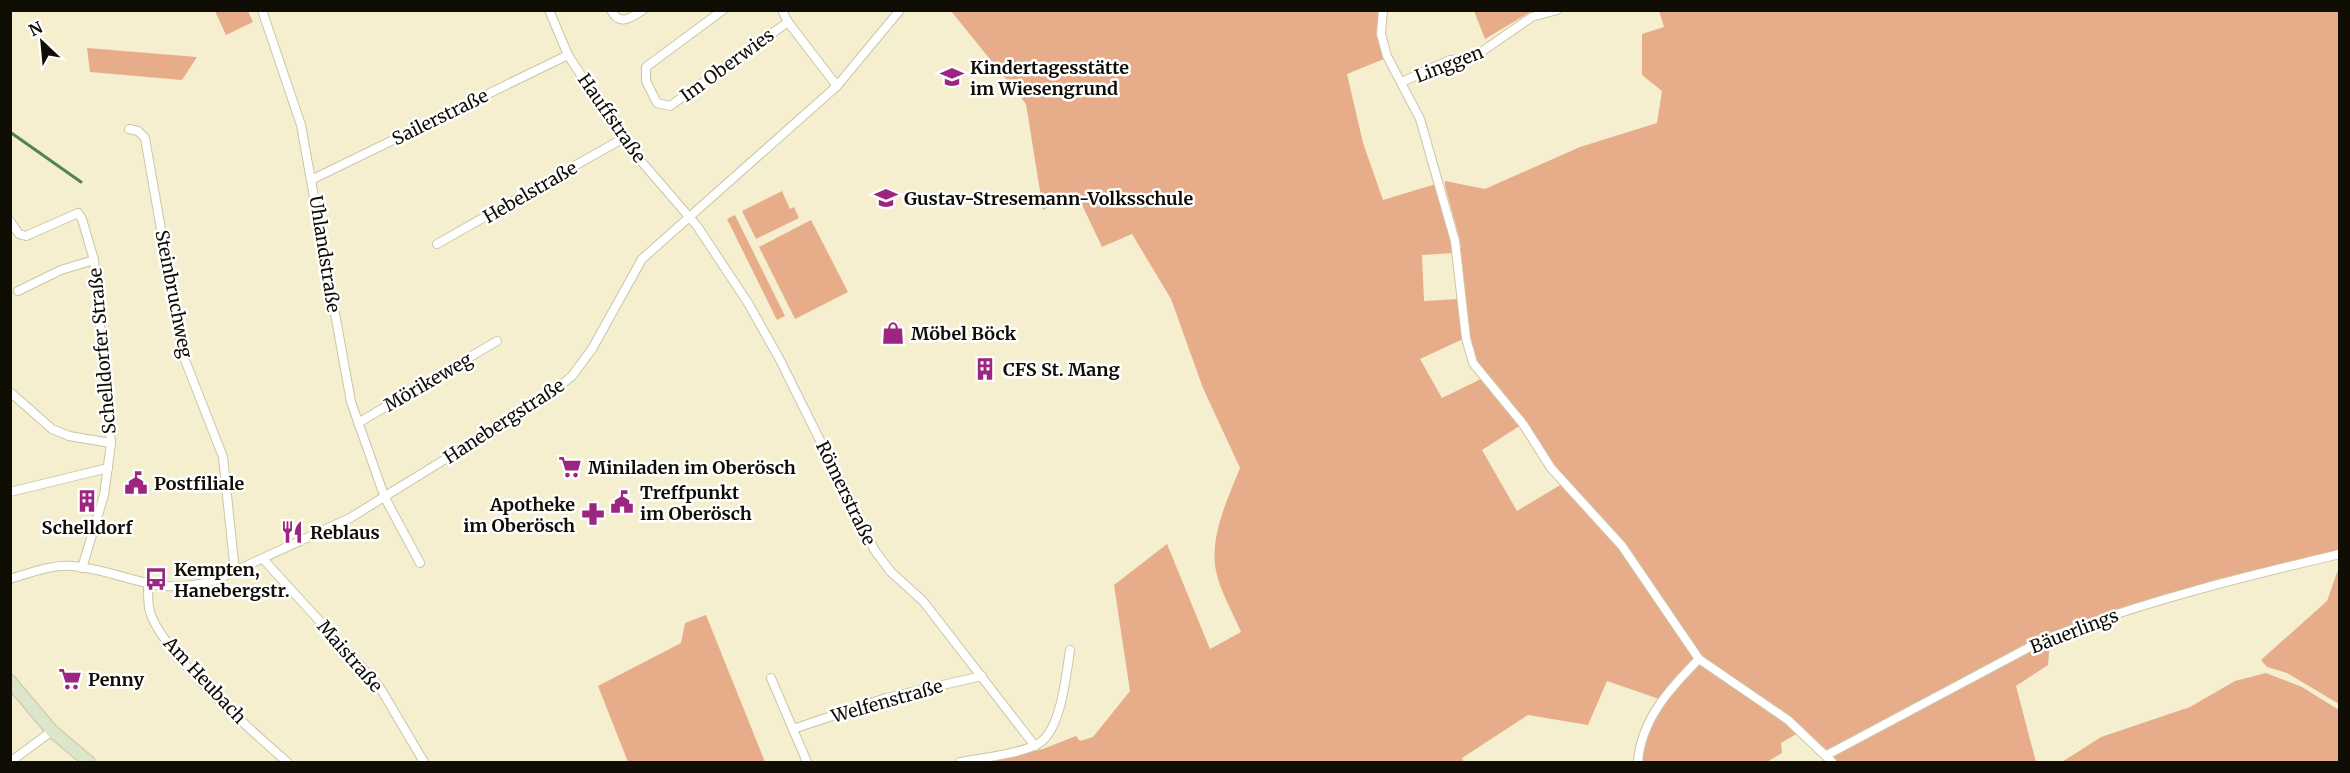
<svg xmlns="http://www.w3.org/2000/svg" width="2350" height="773" font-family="Merriweather,serif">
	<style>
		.green { fill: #e7ad8b }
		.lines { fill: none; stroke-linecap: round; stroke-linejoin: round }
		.stream { stroke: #528255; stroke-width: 3 }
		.minor-casing { stroke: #cbc6a7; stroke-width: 10 }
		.secondary-casing { stroke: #cbc6a7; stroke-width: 14 }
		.minor { stroke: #fff; stroke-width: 8 }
		.secondary { stroke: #dde5ca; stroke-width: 12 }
		.labels { text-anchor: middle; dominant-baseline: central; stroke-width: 5; stroke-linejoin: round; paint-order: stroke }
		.street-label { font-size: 18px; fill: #100e04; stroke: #fff }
		.poi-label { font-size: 18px; font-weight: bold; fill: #100e04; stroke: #fff; text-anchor: start }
	</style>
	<rect width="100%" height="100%" fill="#f5efcf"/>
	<!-- green -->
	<g class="green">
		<polygon points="215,11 248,11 253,22 226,35"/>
		<path d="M951 11H1379L1384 59 1347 74 1363 143 1383 200 1436 184 1453 253 1422 255 1424 301 1460 299 1463 339 1420 359 1442 398 1481 379 1521 425 1482 450 1517 511 1562 484 1620 548 1694 658 1659 699 1607 681 1588 725 1528 715 1462 758 1464 762H983L1043 749 1076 736 1080 741 1093 737 1130 691 1114 585 1167 544 1210 649 1241 632C1233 613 1220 591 1216 571 1209 537 1228 498 1240 468L1203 388 1171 299 1132 234 1102 247 1076 192 1043 210 1026 104Z"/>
		<polygon points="1474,11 1532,11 1485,39"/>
		<polygon points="1659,11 2339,11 2339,550 2214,580 2100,616 1828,751 1790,718 1702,658 1624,544 1554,465 1527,422 1477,361 1469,338 1460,240 1445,186 1445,181 1485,189 1580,147 1657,123 1662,91 1642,75 1642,34 1664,27"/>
		<polygon points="87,48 197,57 182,80 90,72"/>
		<polygon points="782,191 790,209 794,207 799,218 756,239 742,211"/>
		<polygon points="735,215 785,316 777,320 727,219"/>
		<polygon points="811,220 848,292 795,319 759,247"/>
		<polygon points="2339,567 2339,704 2287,673 2267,667 2261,660 2327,601"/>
		<polygon points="706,615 765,762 628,762 598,686 681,643 685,623"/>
		<polygon points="2050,642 2048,665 2016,686 2036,762 1836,762 1831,756"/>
		<polygon points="1699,664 1760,703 1798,733 1781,743 1782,753 1767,762 1641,762 1647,730 1670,695"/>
		<polygon points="2266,673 2302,687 2339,710 2339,762 2062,762 2101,737 2190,707 2235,681"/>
	</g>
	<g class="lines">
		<!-- stream -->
		<polyline class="stream" points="10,132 81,182"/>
		<!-- minor casing -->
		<g class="minor-casing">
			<g id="minor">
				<polyline points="262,10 301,125 351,402 385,498 420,563"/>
				<polyline points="549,10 568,55 622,139 697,226 748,303 779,358 875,551 891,572 923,601 1035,746"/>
				<path d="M611 10C619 26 630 19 643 10"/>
				<polyline points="723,10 646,67 646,81 657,103 670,106 788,22"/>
				<polyline points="782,10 788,22 837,86"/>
				<polyline points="1383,10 1381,34 1387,56 1420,119 1455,241 1466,338 1473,363 1523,424 1551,468 1622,546 1699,659 1788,720 1832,762"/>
				<polyline points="1402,82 1450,60 1471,59 1532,17 1557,10"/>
				<polyline points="129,129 138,131 145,138 183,355 223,457 235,572"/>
				<polyline points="313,179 568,55"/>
				<polyline points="10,221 19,234 26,236 78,213 82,219 94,260 111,443 104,495 82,568"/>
				<polyline points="437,244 622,139"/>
				<polyline points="18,291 61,270 94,260"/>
				<polyline points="10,392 52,429 69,436 111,443"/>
				<polyline points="358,423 497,341"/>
				<polyline points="10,492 108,468"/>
				<polyline points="263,559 379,686 424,762"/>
				<path d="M10 579C30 573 52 564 73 566 129 572 152 597 213 581L350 518 549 395 572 376 592 349 642 259 837 86 900 10"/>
				<path d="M148 584C148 592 148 600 149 608 157 649 253 732 287 762"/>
				<polyline points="771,678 807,762"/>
				<polyline points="793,729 886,698 982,676"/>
				<path d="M1827 755 2041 641C2138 603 2238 578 2340 554"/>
				<polyline points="10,762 52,731"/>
				<path d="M960 762C982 758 1019 754 1038 744 1061 731 1066 676 1070 650"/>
				<path d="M1638 762C1641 720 1670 688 1699 659"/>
			</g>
		</g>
		<!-- secondary casing -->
		<g class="secondary-casing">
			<polyline id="secondary" points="10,681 52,731 89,762"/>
		</g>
		<!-- minor -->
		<use href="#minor" class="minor"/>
		<!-- secondary -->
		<use href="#secondary" class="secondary"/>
	</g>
	<!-- icons -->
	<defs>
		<g id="school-bare" transform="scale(1.8)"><path d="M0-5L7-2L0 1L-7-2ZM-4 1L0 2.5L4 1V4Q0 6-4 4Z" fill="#9b2580" stroke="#fff" stroke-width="2.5" paint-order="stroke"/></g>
		<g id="shop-bare" transform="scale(1.8)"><path d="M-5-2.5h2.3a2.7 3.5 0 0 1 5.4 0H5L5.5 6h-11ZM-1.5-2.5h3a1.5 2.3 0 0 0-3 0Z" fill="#9b2580" stroke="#fff" stroke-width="2.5" paint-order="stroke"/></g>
		<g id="building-bare" transform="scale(1.8)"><path d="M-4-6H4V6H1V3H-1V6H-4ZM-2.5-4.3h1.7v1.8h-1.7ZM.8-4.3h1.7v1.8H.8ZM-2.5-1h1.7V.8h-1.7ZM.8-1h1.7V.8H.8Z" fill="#9b2580" stroke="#fff" stroke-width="2.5" paint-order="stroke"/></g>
		<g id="supermarket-bare" transform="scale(1.8)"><path d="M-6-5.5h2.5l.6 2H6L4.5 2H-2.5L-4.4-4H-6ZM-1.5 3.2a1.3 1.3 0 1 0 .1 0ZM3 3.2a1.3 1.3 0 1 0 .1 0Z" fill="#9b2580" stroke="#fff" stroke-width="2.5" paint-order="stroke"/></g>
		<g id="civic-bare" transform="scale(1.8)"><path d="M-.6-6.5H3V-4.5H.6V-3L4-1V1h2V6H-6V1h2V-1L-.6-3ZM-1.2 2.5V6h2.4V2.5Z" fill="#9b2580" stroke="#fff" stroke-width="2.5" paint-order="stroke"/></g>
		<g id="pharmacy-bare" transform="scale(1.8)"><path d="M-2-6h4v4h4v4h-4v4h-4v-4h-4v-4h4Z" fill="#9b2580" stroke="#fff" stroke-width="2.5" paint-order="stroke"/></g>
		<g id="restaurant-bare" transform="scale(1.8)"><path d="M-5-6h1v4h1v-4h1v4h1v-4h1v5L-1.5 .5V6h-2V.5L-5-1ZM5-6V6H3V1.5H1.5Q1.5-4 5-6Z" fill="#9b2580" stroke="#fff" stroke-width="2.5" paint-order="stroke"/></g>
		<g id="bus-bare" transform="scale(1.8)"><path d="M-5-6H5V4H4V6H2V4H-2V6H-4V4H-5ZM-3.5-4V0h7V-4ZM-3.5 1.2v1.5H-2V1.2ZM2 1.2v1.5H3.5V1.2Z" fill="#9b2580" stroke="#fff" stroke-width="2.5" paint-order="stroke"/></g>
	</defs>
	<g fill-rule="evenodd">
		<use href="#school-bare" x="952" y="77"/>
		<use href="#school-bare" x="886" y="198"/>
		<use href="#shop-bare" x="893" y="333"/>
		<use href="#building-bare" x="985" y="369"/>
		<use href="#supermarket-bare" x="570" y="467"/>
		<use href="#civic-bare" x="136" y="483"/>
		<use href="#building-bare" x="87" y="501"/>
		<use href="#civic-bare" x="622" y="502"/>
		<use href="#pharmacy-bare" x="593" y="514"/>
		<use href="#restaurant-bare" x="292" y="532"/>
		<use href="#bus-bare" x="156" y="579"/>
		<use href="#supermarket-bare" x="70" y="679"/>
	</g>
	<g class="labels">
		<!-- street labels -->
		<g class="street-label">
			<text transform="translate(1449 64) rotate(-21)">Linggen</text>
			<text transform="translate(727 65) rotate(-36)">Im Oberwies</text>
			<text transform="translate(440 117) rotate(-26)">Sailerstraße</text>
			<text transform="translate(612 118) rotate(55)">Hauffstraße</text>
			<text transform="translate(530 192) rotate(-30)">Hebelstraße</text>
			<text transform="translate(325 254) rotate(81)">Uhlandstraße</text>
			<text transform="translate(174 294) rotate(79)">Steinbruchweg</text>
			<text transform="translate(102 351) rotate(-95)">Schelldorfer Straße</text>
			<text transform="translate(428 382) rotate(-30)">Mörikeweg</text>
			<text transform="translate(504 421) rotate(-33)">Hanebergstraße</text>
			<text transform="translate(846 493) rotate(64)">Römerstraße</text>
			<text transform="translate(2074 631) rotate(-21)">Bäuerlings</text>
			<text transform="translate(350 656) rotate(49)">Maistraße</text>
			<text transform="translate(205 680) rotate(47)">Am Heubach</text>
			<text transform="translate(887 701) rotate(-16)">Welfenstraße</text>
		</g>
		<!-- poi labels -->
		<g class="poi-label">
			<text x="970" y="67">Kindertagesstätte<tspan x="970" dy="21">im Wiesengrund</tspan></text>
			<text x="904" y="198">Gustav-Stresemann-Volksschule</text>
			<text x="911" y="333">Möbel Böck</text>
			<text x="1003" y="369">CFS St. Mang</text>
			<text x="588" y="467">Miniladen im Oberösch</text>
			<text x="154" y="483">Postfiliale</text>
			<text x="640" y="492">Treffpunkt<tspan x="640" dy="21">im Oberösch</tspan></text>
			<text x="575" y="504" text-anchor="end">Apotheke<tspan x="575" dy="21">im Oberösch</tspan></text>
			<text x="87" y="527" text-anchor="middle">Schelldorf</text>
			<text x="310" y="532">Reblaus</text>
			<text x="174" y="569">Kempten,<tspan x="174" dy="21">Hanebergstr.</tspan></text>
			<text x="88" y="679">Penny</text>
		</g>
	</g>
	<!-- border -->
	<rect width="2350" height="773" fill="none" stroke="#100e04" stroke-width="24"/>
	<!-- north arrow -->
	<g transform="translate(42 42) rotate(334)" stroke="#ffffff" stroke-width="4.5" paint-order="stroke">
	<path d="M0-4.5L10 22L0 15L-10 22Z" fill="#100e04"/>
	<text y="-9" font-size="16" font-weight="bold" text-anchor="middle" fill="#100e04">N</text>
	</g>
</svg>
